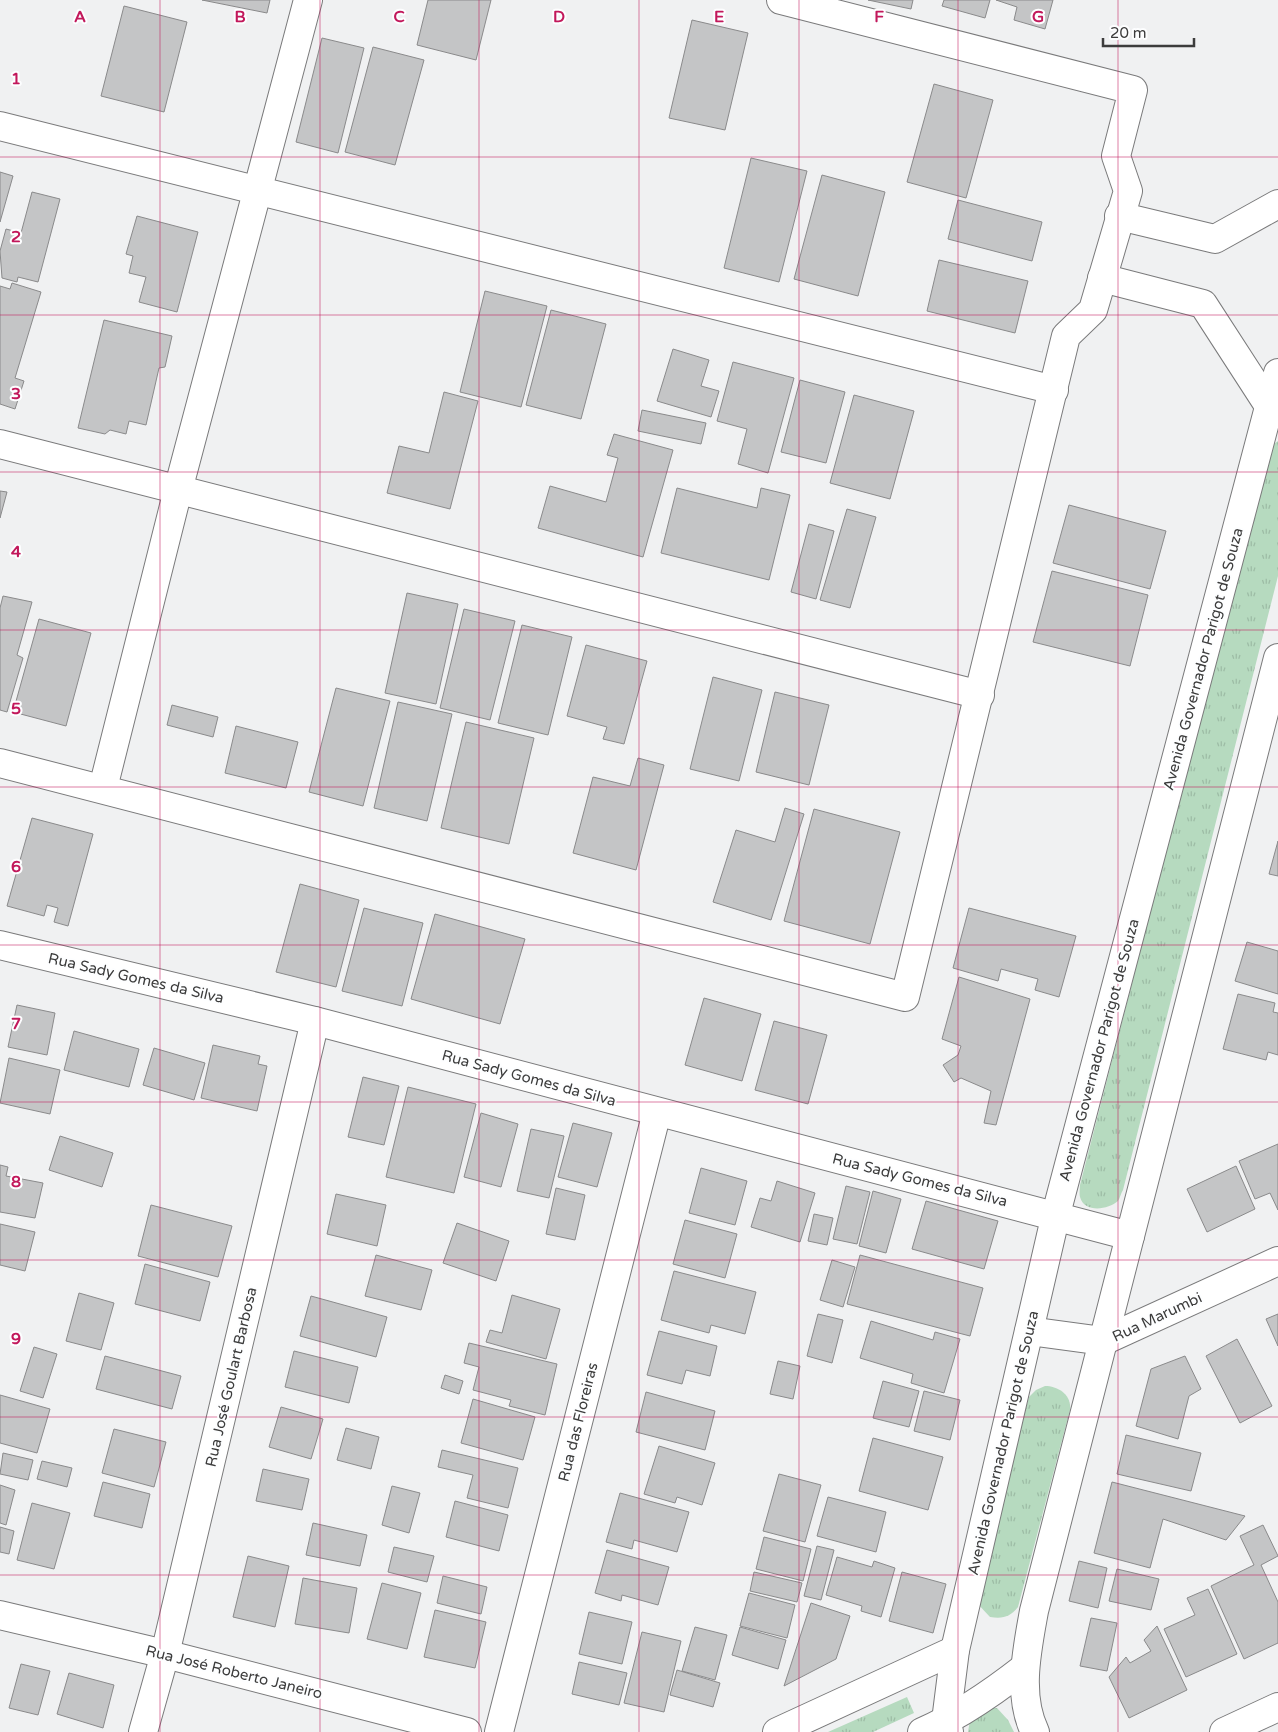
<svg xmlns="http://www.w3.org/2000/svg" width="1278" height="1732" font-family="'Varela Round',sans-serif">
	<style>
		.park { fill: url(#park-tufts) }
		.building { fill: #c4c5c6; stroke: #8a8a8b }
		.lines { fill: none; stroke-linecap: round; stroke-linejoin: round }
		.minor-casing { stroke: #7a7a7b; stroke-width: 30 }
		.minor { stroke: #fff; stroke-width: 28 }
		.grid { fill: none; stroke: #c2185b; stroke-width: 1; stroke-opacity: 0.55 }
		.labels { text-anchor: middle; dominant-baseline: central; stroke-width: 4; stroke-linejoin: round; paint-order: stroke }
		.street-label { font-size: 15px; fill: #3c3c3c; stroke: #fdfeff }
		.grid-label { font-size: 16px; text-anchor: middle; font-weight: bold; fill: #c2185b; stroke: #fdfeff; stroke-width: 4; stroke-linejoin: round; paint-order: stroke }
	</style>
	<defs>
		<pattern id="park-tufts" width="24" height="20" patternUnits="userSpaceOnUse" patternTransform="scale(1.25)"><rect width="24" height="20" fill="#b6dabf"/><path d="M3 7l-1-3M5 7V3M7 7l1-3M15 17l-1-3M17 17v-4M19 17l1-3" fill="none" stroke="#9dbca5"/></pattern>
	</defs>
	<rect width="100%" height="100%" fill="#f0f1f2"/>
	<!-- park -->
	<g class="park">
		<path d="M1278 441V576L1123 1190C1121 1193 1120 1198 1118 1201 1108 1210 1084 1213 1080 1197 1079 1194 1080 1188 1080 1185L1270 447Z"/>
		<path d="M1045 1386C1058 1386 1072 1395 1070 1410L1018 1607C1010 1617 1003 1619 990 1617L976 1602 977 1594 1029 1397 1036 1390Z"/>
		<polygon points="907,1697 914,1713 873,1732 828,1732"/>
		<polygon points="987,1708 997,1708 1008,1720 1014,1732 968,1732 970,1720"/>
	</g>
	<!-- building -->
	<g class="building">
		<polygon points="202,0 270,0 267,13"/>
		<polygon points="428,0 491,0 476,60 417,45"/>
		<polygon points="868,0 913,0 911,9"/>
		<polygon points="944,0 990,0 985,18 942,6"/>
		<polygon points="996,0 1053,0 1045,29 1014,20 1017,7"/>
		<polygon points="124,6 187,22 164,112 101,96"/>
		<polygon points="692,20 748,33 725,130 669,118"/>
		<polygon points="322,38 364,48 338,153 296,142"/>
		<polygon points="373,47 424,60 395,165 345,152"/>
		<polygon points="934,84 993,100 966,198 907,182"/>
		<polygon points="751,158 807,171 779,282 724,268"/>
		<polygon points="0,172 13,176 0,222"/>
		<polygon points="822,175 885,192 858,296 794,279"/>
		<polygon points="32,192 60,199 38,282 18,277 17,282 2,278 0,251 6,229 21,233"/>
		<polygon points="958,200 1042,222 1032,261 948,239"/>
		<polygon points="137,216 198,232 177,312 139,302 146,277 129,273 133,256 126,254"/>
		<polygon points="939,260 1028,281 1015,333 927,311"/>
		<polygon points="12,283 41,292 15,378 24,381 15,409 0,404 0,286 10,289"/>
		<polygon points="485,291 547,306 521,407 460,392"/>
		<polygon points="551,310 606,324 581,419 526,405"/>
		<polygon points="104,320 172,336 165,367 159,368 146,425 129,421 126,434 110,430 105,434 78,428"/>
		<polygon points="673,349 709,360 701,386 719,391 711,417 657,401"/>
		<polygon points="733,362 794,378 768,473 738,464 747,429 717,421"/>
		<polygon points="800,380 845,392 826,463 781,452"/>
		<polygon points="444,392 478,401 450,509 387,493 399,446 429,453"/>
		<polygon points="854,395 914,411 890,499 830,483"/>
		<polygon points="642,410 706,423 701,444 638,431"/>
		<polygon points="614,434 673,450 643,557 538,528 550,486 606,502 618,458 607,455"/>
		<polygon points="677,488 757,508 761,488 790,495 769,580 661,553"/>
		<polygon points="0,491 7,492 0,518"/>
		<polygon points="1069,505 1166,531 1150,589 1053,563"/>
		<polygon points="847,509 876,517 850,608 820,600"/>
		<polygon points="809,524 834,531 816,599 791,592"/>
		<polygon points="1052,571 1148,595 1130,666 1033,642"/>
		<polygon points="407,593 458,604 436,704 385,693"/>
		<polygon points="3,596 32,602 17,655 23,658 7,712 0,710 0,608"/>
		<polygon points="464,609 515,621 490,720 440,708"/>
		<polygon points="39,619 91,633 66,726 13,712"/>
		<polygon points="522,625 572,637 548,735 498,723"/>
		<polygon points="586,645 647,661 624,744 603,739 607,727 567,716"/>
		<polygon points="713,677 762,690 739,781 690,769"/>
		<polygon points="336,688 390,701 363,806 309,792"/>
		<polygon points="775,692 829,705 809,785 756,772"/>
		<polygon points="398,702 452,714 427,821 374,808"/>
		<polygon points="172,705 218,717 213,737 167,725"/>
		<polygon points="466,722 534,738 509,844 441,828"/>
		<polygon points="236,726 298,742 286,788 225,773"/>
		<polygon points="638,758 664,765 636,870 573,853 593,777 630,786"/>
		<polygon points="785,808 804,814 771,920 713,902 736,830 775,842"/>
		<polygon points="814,809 900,832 870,944 784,921"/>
		<polygon points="32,818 93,834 68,926 54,922 58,908 47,905 44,916 7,906"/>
		<polygon points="1278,841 1278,876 1269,874"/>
		<polygon points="300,884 359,900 336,987 276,972"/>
		<polygon points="364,908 423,923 402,1006 342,991"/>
		<polygon points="969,908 1076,936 1059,997 1035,990 1038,979 1001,969 998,981 953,968"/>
		<polygon points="435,914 525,939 500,1024 411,999"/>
		<polygon points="1247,942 1278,951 1278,994 1235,981"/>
		<polygon points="959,977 1030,999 996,1125 984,1123 991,1091 961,1078 954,1082 943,1065 958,1055 961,1046 942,1039"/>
		<polygon points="1238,994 1275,1003 1273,1012 1278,1013 1278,1055 1268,1052 1266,1060 1223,1049"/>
		<polygon points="704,998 761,1014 742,1081 685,1065"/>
		<polygon points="17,1005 55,1013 47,1055 8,1047"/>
		<polygon points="774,1021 827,1035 808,1104 755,1090"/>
		<polygon points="74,1031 139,1049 129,1087 64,1070"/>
		<polygon points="213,1045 260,1056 258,1064 267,1066 257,1111 201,1098"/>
		<polygon points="154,1048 205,1063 194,1100 143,1085"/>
		<polygon points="9,1058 60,1070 50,1114 0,1103"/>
		<polygon points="363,1077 399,1086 384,1145 348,1137"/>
		<polygon points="408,1087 476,1104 454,1193 386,1177"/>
		<polygon points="481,1113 518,1124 501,1187 464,1177"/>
		<polygon points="573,1123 612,1133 597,1187 558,1177"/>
		<polygon points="531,1129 564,1136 549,1198 517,1191"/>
		<polygon points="60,1136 113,1153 102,1187 49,1170"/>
		<polygon points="1278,1144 1278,1210 1270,1193 1255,1199 1239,1161"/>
		<polygon points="0,1165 8,1167 6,1176 43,1183 35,1218 0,1212"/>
		<polygon points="1236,1166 1255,1209 1207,1232 1187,1189"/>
		<polygon points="701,1168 747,1181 735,1225 689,1213"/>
		<polygon points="777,1181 815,1193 800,1242 751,1227 760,1198 771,1201"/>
		<polygon points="846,1186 870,1192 857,1244 833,1239"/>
		<polygon points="556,1188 585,1195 575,1240 546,1234"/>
		<polygon points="873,1191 901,1199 886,1253 859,1246"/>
		<polygon points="336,1194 386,1205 377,1246 327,1234"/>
		<polygon points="926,1201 998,1221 984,1269 912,1249"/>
		<polygon points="151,1205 232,1226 218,1277 138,1256"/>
		<polygon points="814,1214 833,1218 827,1245 808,1241"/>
		<polygon points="685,1220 737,1234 725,1278 673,1264"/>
		<polygon points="457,1223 509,1241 496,1281 443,1263"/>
		<polygon points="0,1224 35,1232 25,1271 0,1265"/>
		<polygon points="376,1255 432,1270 421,1310 365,1296"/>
		<polygon points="860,1255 983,1288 970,1336 847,1304"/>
		<polygon points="832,1260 855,1267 843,1307 820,1300"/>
		<polygon points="145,1264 210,1282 200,1321 135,1304"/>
		<polygon points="674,1271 756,1292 745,1334 711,1325 709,1333 661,1320"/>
		<polygon points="79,1293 114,1303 101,1350 66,1341"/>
		<polygon points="512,1295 560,1309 546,1359 486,1342 490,1330 502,1333"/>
		<polygon points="311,1296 387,1317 376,1357 300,1336"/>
		<polygon points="818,1314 843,1320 832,1363 807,1356"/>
		<polygon points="1278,1314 1278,1346 1266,1319"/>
		<polygon points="871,1321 933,1340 935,1332 960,1339 944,1393 911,1383 913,1374 860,1358"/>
		<polygon points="659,1331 717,1346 710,1376 686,1370 682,1384 647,1375"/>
		<polygon points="1237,1339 1272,1406 1240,1423 1206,1356"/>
		<polygon points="469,1343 557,1364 545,1415 509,1406 511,1400 473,1390 479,1367 464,1363"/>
		<polygon points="34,1347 57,1354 43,1398 20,1391"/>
		<polygon points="294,1351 358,1367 349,1403 285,1387"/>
		<polygon points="105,1356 181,1376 172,1409 96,1389"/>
		<polygon points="1185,1356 1201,1389 1189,1396 1178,1439 1136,1426 1151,1369"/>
		<polygon points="778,1361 800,1366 793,1399 770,1394"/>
		<polygon points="445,1375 463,1381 459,1394 441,1388"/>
		<polygon points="883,1381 919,1391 909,1427 873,1418"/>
		<polygon points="924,1391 960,1400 950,1440 914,1431"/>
		<polygon points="646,1392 715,1411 705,1450 636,1432"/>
		<polygon points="0,1395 50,1409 37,1453 0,1443"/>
		<polygon points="473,1399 535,1417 523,1460 461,1443"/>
		<polygon points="281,1407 323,1419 311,1459 269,1447"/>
		<polygon points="346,1428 379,1437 371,1469 337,1460"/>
		<polygon points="114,1429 166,1442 154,1487 102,1473"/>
		<polygon points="1126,1435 1201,1453 1191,1491 1117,1474"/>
		<polygon points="873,1438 943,1457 928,1510 859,1491"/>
		<polygon points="659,1446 715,1463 702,1505 677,1497 675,1503 644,1494"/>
		<polygon points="442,1450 518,1468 508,1508 467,1498 473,1475 438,1467"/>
		<polygon points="3,1453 33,1460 28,1480 0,1474"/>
		<polygon points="42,1461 72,1468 67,1487 37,1479"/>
		<polygon points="263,1469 309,1479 302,1510 256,1501"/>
		<polygon points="779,1474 821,1485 805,1542 763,1531"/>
		<polygon points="103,1482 150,1494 142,1528 94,1516"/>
		<polygon points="1112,1482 1245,1516 1226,1540 1163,1519 1150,1568 1094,1553"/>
		<polygon points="0,1485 15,1490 6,1525 0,1523"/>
		<polygon points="392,1486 420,1493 409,1533 382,1525"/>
		<polygon points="620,1493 689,1512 677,1552 634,1540 632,1549 606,1542"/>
		<polygon points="828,1497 886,1512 876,1552 817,1536"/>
		<polygon points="455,1501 508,1515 499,1551 446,1537"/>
		<polygon points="32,1503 70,1513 54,1569 17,1560"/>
		<polygon points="313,1523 367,1535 360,1566 306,1555"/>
		<polygon points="1263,1525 1278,1556 1261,1565 1278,1602 1278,1643 1244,1659 1211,1586 1254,1565 1240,1536"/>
		<polygon points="0,1527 14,1531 9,1554 0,1552"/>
		<polygon points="764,1537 811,1549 803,1581 756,1569"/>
		<polygon points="817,1546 834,1550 821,1600 804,1596"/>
		<polygon points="394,1547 434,1556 427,1582 388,1572"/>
		<polygon points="607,1550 669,1567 658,1605 622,1595 621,1601 595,1593"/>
		<polygon points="248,1556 289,1566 275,1627 233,1617"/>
		<polygon points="837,1557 872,1567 874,1561 895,1568 881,1617 861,1611 862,1606 826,1595"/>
		<polygon points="1079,1561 1107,1568 1098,1608 1069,1601"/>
		<polygon points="1117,1569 1159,1579 1151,1610 1109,1601"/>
		<polygon points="754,1572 802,1583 797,1602 750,1591"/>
		<polygon points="902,1572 946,1584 933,1633 889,1621"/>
		<polygon points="443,1576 487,1587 481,1614 437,1603"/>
		<polygon points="303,1578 357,1588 349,1633 295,1624"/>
		<polygon points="382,1583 421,1593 407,1649 367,1639"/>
		<polygon points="1208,1589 1237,1654 1186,1677 1164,1629 1195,1615 1187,1598"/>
		<polygon points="749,1593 795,1605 787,1638 740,1626"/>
		<polygon points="811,1603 850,1616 836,1659 784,1686"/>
		<polygon points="435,1610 486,1622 475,1668 424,1657"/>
		<polygon points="589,1612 632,1622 622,1664 579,1654"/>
		<polygon points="1091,1618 1117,1623 1107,1671 1080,1666"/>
		<polygon points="1157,1626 1187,1690 1129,1718 1109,1677 1126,1657 1130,1663 1151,1651 1144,1640"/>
		<polygon points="695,1627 727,1635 715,1680 682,1671"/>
		<polygon points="740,1627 786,1640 778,1669 732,1655"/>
		<polygon points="642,1632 681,1641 664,1712 624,1703"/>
		<polygon points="579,1662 627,1673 619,1705 572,1694"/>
		<polygon points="21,1664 50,1671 38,1715 9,1708"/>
		<polygon points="677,1670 720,1683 713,1707 670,1695"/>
		<polygon points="69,1673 114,1685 103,1728 57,1714"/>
	</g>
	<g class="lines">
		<!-- minor casing -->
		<g class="minor-casing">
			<g id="minor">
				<polyline points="0,126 1054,390"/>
				<polyline points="1119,216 1215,239 1278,204"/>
				<polyline points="1102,278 1203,304 1269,406 1278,411"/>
				<polyline points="0,444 980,695"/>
				<polyline points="0,763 905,997 1066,336 1093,310 1128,191 1116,156 1133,90 781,0"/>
				<polyline points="103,788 178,490 308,0"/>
				<polyline points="0,945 315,1021 1130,1236"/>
				<polyline points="1029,1331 1103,1341 1278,1261"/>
				<polyline points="0,1615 165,1654 467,1732"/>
				<polyline points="143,1732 165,1654 315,1021"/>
				<polyline points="499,1732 657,1112"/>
				<polyline points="777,1732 955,1650"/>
				<path d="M922 1732C959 1716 992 1693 1024 1668"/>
				<polyline points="949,1732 946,1721 955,1650 1056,1214 1278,373"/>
				<path d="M1035 1732C1017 1695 1027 1650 1034 1611L1278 658"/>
				<polyline points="1224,1732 1278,1707"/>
			</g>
		</g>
		<!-- minor -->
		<use href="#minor" class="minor"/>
	</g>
	<!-- grid -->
	<path class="grid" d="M160 0V1732M320 0V1732M479 0V1732M639 0V1732M799 0V1732M958 0V1732M1118 0V1732M0 157H1278M0 315H1278M0 472H1278M0 630H1278M0 787H1278M0 945H1278M0 1102H1278M0 1260H1278M0 1417H1278M0 1575H1278"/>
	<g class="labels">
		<!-- street labels -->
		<g class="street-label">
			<text transform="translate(1203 659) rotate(-75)">Avenida Governador Parigot de Souza</text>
			<text transform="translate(136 978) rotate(13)">Rua Sady Gomes da Silva</text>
			<text transform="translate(1099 1050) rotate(-75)">Avenida Governador Parigot de Souza</text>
			<text transform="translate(529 1078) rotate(15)">Rua Sady Gomes da Silva</text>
			<text transform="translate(920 1180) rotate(14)">Rua Sady Gomes da Silva</text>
			<text transform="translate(1157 1317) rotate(-25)">Rua Marumbi</text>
			<text transform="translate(231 1377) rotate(-77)">Rua José Goulart Barbosa</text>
			<text transform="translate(578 1422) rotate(-76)">Rua das Floreiras</text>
			<text transform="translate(1003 1443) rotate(-77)">Avenida Governador Parigot de Souza</text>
			<text transform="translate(234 1672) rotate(14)">Rua José Roberto Janeiro</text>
		</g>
	</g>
	<g class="grid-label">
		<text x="80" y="22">A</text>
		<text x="240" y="22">B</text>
		<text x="399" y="22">C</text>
		<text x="559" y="22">D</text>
		<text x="719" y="22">E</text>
		<text x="879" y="22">F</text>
		<text x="1038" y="22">G</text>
		<text x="16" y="84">1</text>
		<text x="16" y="242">2</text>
		<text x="16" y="399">3</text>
		<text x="16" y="557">4</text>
		<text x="16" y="714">5</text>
		<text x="16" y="872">6</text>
		<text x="16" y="1029">7</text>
		<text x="16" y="1187">8</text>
		<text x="16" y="1344">9</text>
	</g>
	<!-- scale -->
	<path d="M1103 38v8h91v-8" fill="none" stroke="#3c3c3c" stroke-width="2.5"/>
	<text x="1110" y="38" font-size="15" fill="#3c3c3c" stroke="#fdfeff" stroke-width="4" paint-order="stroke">20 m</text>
</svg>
